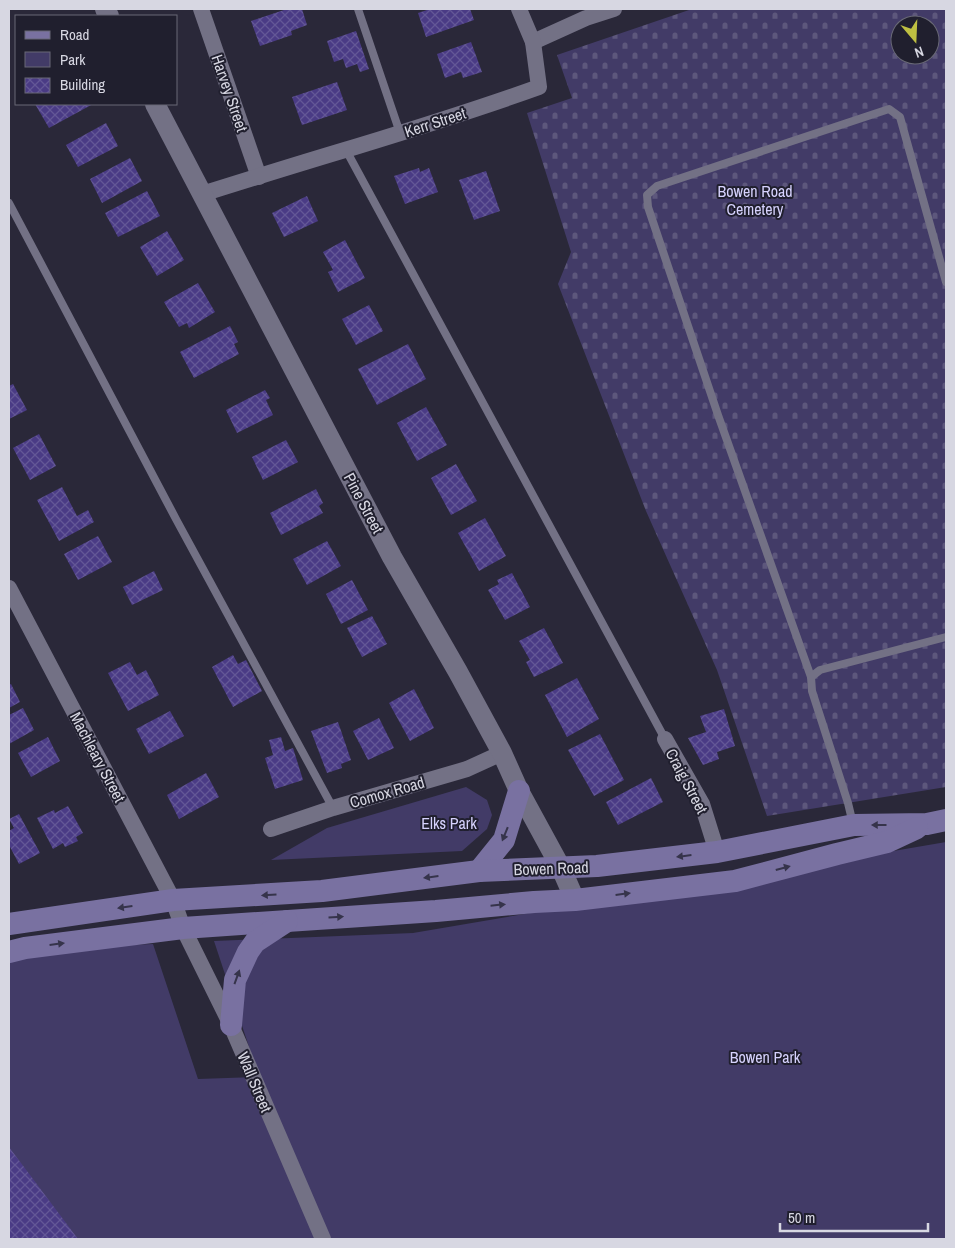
<svg xmlns="http://www.w3.org/2000/svg" width="955" height="1248" font-family="'Archivo Narrow',sans-serif">
	<style>
		.cemetery { fill: url(#cemetery-stones); fill-rule: evenodd }
		.park { fill: #423b67 }
		.building { fill: url(#building-cross-hatch) }
		.lines { fill: none; stroke-linecap: round; stroke-linejoin: round }
		.service { stroke: #737185; stroke-width: 8 }
		.minor { stroke: #737185; stroke-width: 16 }
		.tertiary { stroke: #737185; stroke-width: 20 }
		.secondary { stroke: #7971a1; stroke-width: 22 }
		.oneway { fill: #36344b }
		.labels { text-anchor: middle; dominant-baseline: central; stroke-width: 4; stroke-linejoin: round; paint-order: stroke }
		.street-label { font-size: 16px; fill: #d7d7e2; stroke: #201f2e }
		.park-label { font-size: 16px; fill: #d6d2fd; stroke: #201f2e }
	</style>
	<defs>
		<pattern id="cemetery-stones" width="16" height="16" patternUnits="userSpaceOnUse" patternTransform="scale(1.25)"><rect width="16" height="16" fill="#423b67"/><path d="M2 7V4a2 2 0 0 1 4 0v3zM10 15v-3a2 2 0 0 1 4 0v3z" fill="#5d577c"/></pattern>
		<pattern id="building-cross-hatch" width="8" height="8" patternUnits="userSpaceOnUse" patternTransform="scale(1.25)"><rect width="8" height="8" fill="#4a3b85"/><path d="M0 0l8 8M0 8l8-8" fill="none" stroke="#635796"/></pattern>
	</defs>
	<rect width="100%" height="100%" fill="#2a2839"/>
	<!-- cemetery -->
	<path class="cemetery" d="M692 9H946V787L767 816 717 670 646 511 558 284 571 252 527 113 572 98 557 55ZM900 25H930V55H900Z"/>
	<!-- park -->
	<g class="park">
		<polygon points="466,787 487,800 492,815 487,829 462,851 271,860 327,828"/>
		<polygon points="946,842 946,1239 9,1239 9,950 153,944 198,1079 259,1077 214,941 413,933"/>
	</g>
	<!-- building -->
	<g class="building">
		<polygon points="287,9 302,9 307,25 291,31 292,35 260,46 251,21"/>
		<polygon points="430,9 470,9 474,20 426,37 418,13"/>
		<polygon points="356,31 369,69 360,72 357,64 346,68 343,59 334,62 327,41"/>
		<polygon points="471,42 482,72 463,78 461,72 445,78 437,54"/>
		<polygon points="337,82 347,110 302,125 292,97"/>
		<polygon points="35,104 93,104 49,128"/>
		<polygon points="106,123 118,146 78,167 66,145"/>
		<polygon points="130,158 142,181 102,203 90,179"/>
		<polygon points="419,168 420,172 429,168 438,192 405,204 394,176"/>
		<polygon points="486,171 500,211 474,220 459,180"/>
		<polygon points="147,191 160,216 118,237 105,213"/>
		<polygon points="307,196 318,221 284,237 272,213"/>
		<polygon points="167,231 184,260 157,276 140,247"/>
		<polygon points="345,240 365,278 338,292 328,272 333,270 323,252"/>
		<polygon points="198,283 215,312 189,328 187,323 179,327 164,302"/>
		<polygon points="369,305 383,331 356,345 342,319"/>
		<polygon points="230,326 238,342 234,344 239,354 194,378 180,352"/>
		<polygon points="408,344 426,379 377,405 358,369"/>
		<polygon points="13,384 27,410 9,419 9,386"/>
		<polygon points="265,390 270,398 266,400 273,415 237,433 226,410"/>
		<polygon points="426,407 447,445 417,461 397,423"/>
		<polygon points="39,434 56,466 30,480 13,448"/>
		<polygon points="286,440 298,462 263,480 252,457"/>
		<polygon points="456,464 477,501 451,515 431,478"/>
		<polygon points="62,487 77,516 88,510 94,522 59,541 37,500"/>
		<polygon points="316,489 323,503 319,506 323,513 281,535 270,513"/>
		<polygon points="485,518 506,556 479,571 458,533"/>
		<polygon points="98,536 112,562 78,580 64,554"/>
		<polygon points="327,541 341,566 307,585 293,559"/>
		<polygon points="154,571 163,590 132,605 123,587"/>
		<polygon points="512,573 530,607 505,620 488,590 499,584 497,580"/>
		<polygon points="352,580 368,610 341,624 326,594"/>
		<polygon points="372,616 387,644 362,657 347,628"/>
		<polygon points="544,628 563,663 534,677 526,662 530,660 519,641"/>
		<polygon points="233,655 238,664 246,660 262,691 233,707 212,667"/>
		<polygon points="130,662 137,675 146,670 159,695 128,711 108,673"/>
		<polygon points="577,678 599,719 567,737 545,695"/>
		<polygon points="11,684 20,702 9,708 9,685"/>
		<polygon points="414,689 434,728 410,741 389,703"/>
		<polygon points="23,708 34,730 9,744 9,715"/>
		<polygon points="724,709 735,746 717,752 719,759 703,765 688,738 706,732 700,716"/>
		<polygon points="170,711 184,736 149,754 136,729"/>
		<polygon points="379,718 394,748 368,760 353,731"/>
		<polygon points="338,722 351,760 341,764 342,768 327,773 311,731"/>
		<polygon points="600,734 624,780 594,796 568,750"/>
		<polygon points="48,737 60,761 31,777 18,753"/>
		<polygon points="281,737 285,751 293,748 303,780 275,789 265,758 273,755 269,740"/>
		<polygon points="206,773 219,797 179,819 167,795"/>
		<polygon points="651,778 663,802 618,825 606,802"/>
		<polygon points="68,806 83,833 76,837 78,841 65,847 63,843 53,849 37,818 54,810 55,813"/>
		<polygon points="19,814 40,853 19,864 9,845 9,831 14,828 9,819"/>
		<polygon points="9,1147 78,1239 9,1239"/>
	</g>
	<g class="lines">
		<!-- service -->
		<g class="service">
			<polyline points="358,9 400,133"/>
			<polyline points="346,150 665,739"/>
			<polyline points="9,203 177,521 333,808"/>
			<polyline points="811,677 718,415 648,207 647,195 657,186 889,109 900,117 946,282"/>
			<polyline points="853,824 848,803 812,691 811,677 820,670 946,637"/>
		</g>
		<!-- minor -->
		<g class="minor">
			<polyline points="201,9 259,177"/>
			<polyline points="533,42 586,18 614,9"/>
			<path d="M202 194C253 178 304 162 355 147 417 128 478 109 539 87L533 42 519 9"/>
			<polyline points="9,588 173,900 183,928 231,1025 323,1239"/>
			<polyline points="665,739 702,804 717,852"/>
			<polyline points="271,829 333,808 467,769 502,753"/>
		</g>
		<!-- tertiary -->
		<g class="tertiary">
			<polyline points="105,9 109,16"/>
			<polyline points="155,104 392,557 458,672 502,753 519,791 561,868 575,900"/>
		</g>
		<!-- secondary -->
		<g class="secondary">
			<polyline points="479,871 504,840 519,791"/>
			<polyline points="9,924 173,900 322,891 479,871 597,866 717,852 854,825 927,824 946,820"/>
			<polyline points="9,952 25,948 183,928 436,911 534,902 575,900 735,881 837,854 887,842 917,828"/>
			<polyline points="231,1025 235,980 248,952 255,942 287,921"/>
		</g>
	</g>
	<!-- one-way arrows -->
	<defs><path id="oneway-solid" d="M-6-.8H1V-3.2L6.5 0L1 3.2V.8H-6Z" transform="scale(1.25)"/></defs>
	<g class="oneway">
		<use href="#oneway-solid" transform="translate(879 825) rotate(180)"/>
		<use href="#oneway-solid" transform="translate(505 834) rotate(112)"/>
		<use href="#oneway-solid" transform="translate(684 856) rotate(173)"/>
		<use href="#oneway-solid" transform="translate(783 868) rotate(-15)"/>
		<use href="#oneway-solid" transform="translate(431 877) rotate(173)"/>
		<use href="#oneway-solid" transform="translate(623 894) rotate(-7)"/>
		<use href="#oneway-solid" transform="translate(269 895) rotate(177)"/>
		<use href="#oneway-solid" transform="translate(498 905) rotate(-6)"/>
		<use href="#oneway-solid" transform="translate(125 907) rotate(172)"/>
		<use href="#oneway-solid" transform="translate(336 917) rotate(-4)"/>
		<use href="#oneway-solid" transform="translate(57 944) rotate(-7)"/>
		<use href="#oneway-solid" transform="translate(237 977) rotate(-70)"/>
	</g>
	<g class="labels">
		<!-- street labels -->
		<g class="street-label">
			<text transform="translate(230 93) rotate(71)">Harvey Street</text>
			<text transform="translate(435 122) rotate(-18)">Kerr Street</text>
			<text transform="translate(364 503) rotate(62)">Pine Street</text>
			<text transform="translate(98 757) rotate(62)">Machleary Street</text>
			<text transform="translate(687 781) rotate(62)">Craig Street</text>
			<text transform="translate(387 792) rotate(-16)">Comox Road</text>
			<text transform="translate(551 868) rotate(-2)">Bowen Road</text>
			<text transform="translate(255 1082) rotate(67)">Wall Street</text>
		</g>
		<!-- park labels -->
		<g class="park-label">
			<text x="755" y="191">Bowen Road<tspan x="755" dy="18">Cemetery</tspan></text>
			<text x="449" y="823">Elks Park</text>
			<text x="765" y="1057">Bowen Park</text>
		</g>
	</g>
	<!-- border -->
	<rect width="955" height="1248" fill="none" stroke="#d7d7e2" stroke-width="20"/>
	<!-- legend -->
	<rect x="15" y="15" width="162" height="90" fill="#201f2e" stroke="#696976"/>
	<rect x="25" y="31" width="25" height="8" fill="#7971a1" stroke="#696976"/>
	<text x="60" y="40" font-size="15" fill="#d7d7e2">Road</text>
	<rect x="25" y="52" width="25" height="15" fill="#423b67" stroke="#696976"/>
	<text x="60" y="65" font-size="15" fill="#d7d7e2">Park</text>
	<rect x="25" y="78" width="25" height="15" fill="url(#building-cross-hatch)" stroke="#696976"/>
	<text x="60" y="90" font-size="15" fill="#d7d7e2">Building</text>
	<!-- north arrow -->
	<g transform="translate(915 40) rotate(161)"><circle r="24" fill="#201f2e" stroke="#696976"/>
	<path d="M0-4L9 19L0 12L-9 19Z" fill="#bebf42"/>
	<text y="-8" font-size="14" font-weight="bold" text-anchor="middle" fill="#d7d7e2">N</text>
	</g>
	<!-- scale -->
	<path d="M780 1223v8h148v-8" fill="none" stroke="#d7d7e2" stroke-width="2.5"/>
	<text x="788" y="1223" font-size="15" fill="#d7d7e2" stroke="#201f2e" stroke-width="4" paint-order="stroke">50 m</text>
</svg>
